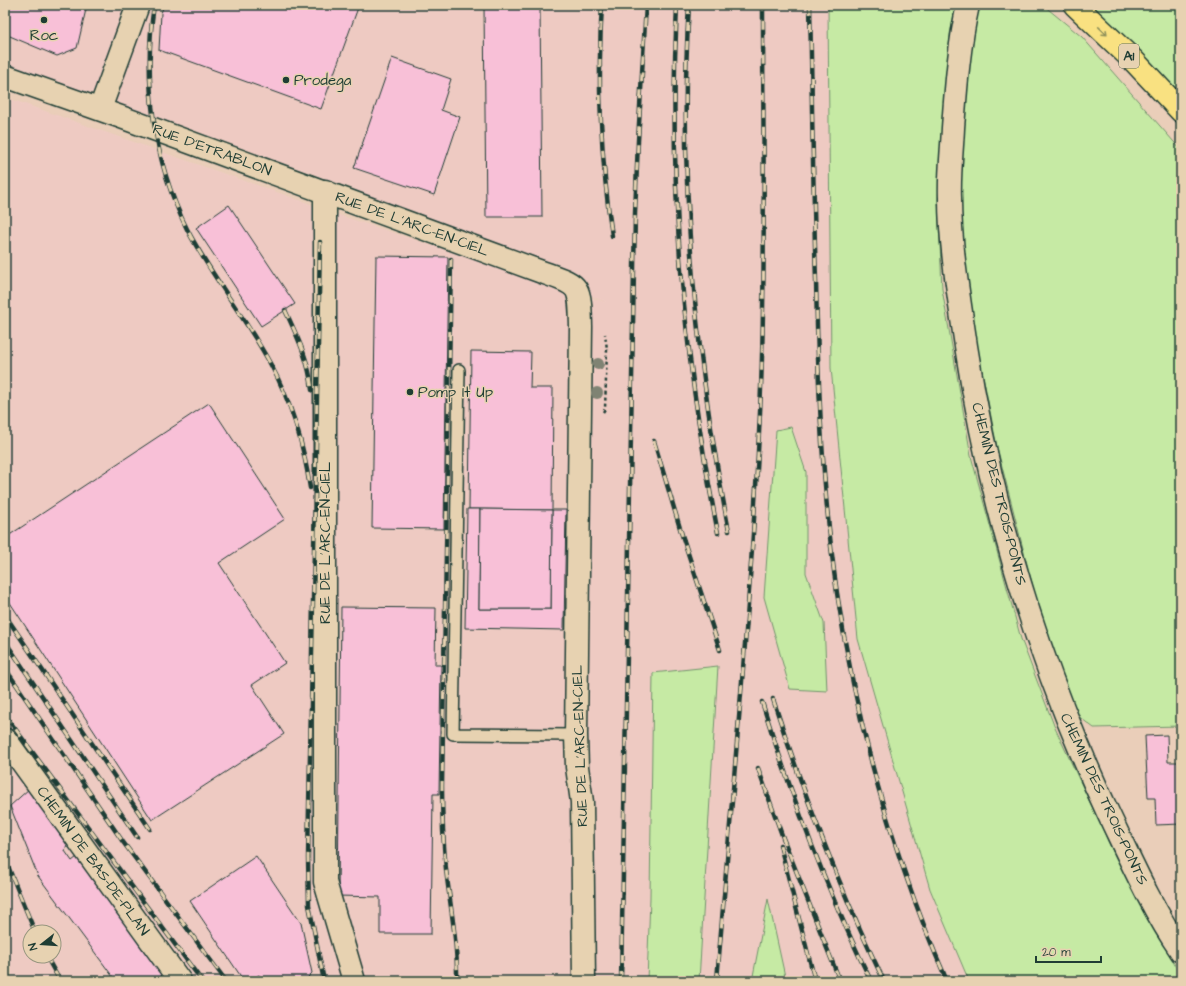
<svg xmlns="http://www.w3.org/2000/svg" width="1186" height="986" font-family="'Architects Daughter',sans-serif">
	<style>
		.built { fill: #eecac2; fill-rule: evenodd }
		.green { fill: #c6eaa4; stroke: #72946c }
		.building { fill: #f8c0d7; stroke: #1f3d34 }
		.lines { fill: none; stroke-linecap: round; stroke-linejoin: round }
		.service-casing { stroke: #1f3d34; stroke-width: 14 }
		.minor-casing { stroke: #1f3d34; stroke-width: 25 }
		.motorway-casing { stroke: #1f3d34; stroke-width: 25 }
		.path { stroke: #1f3d34; stroke-width: 2.5; stroke-dasharray: 3 3; stroke-linecap: butt }
		.service { stroke: #e7d2b1; stroke-width: 11 }
		.minor { stroke: #e7d2b1; stroke-width: 22 }
		.motorway { stroke: #f9e181; stroke-width: 22 }
		.rail-casing { stroke: #1f3d34; stroke-width: 4.5 }
		.rail { stroke: #e7d2b1; stroke-width: 3; stroke-dasharray: 9; stroke-linecap: butt }
		.tree { fill: #7f8373 }
		.oneway { stroke: #8c8f5a }
		.poi-dot { fill: #1f3d34; stroke: #e7d2b1; stroke-width: 1.5 }
		.labels { text-anchor: middle; dominant-baseline: central; stroke-width: 3; stroke-linejoin: round; paint-order: stroke }
		.shield { fill: #e7d2b1; stroke: #5b6a5a; stroke-width: 1 }
		.shield-label { font-size: 14px; font-weight: bold; fill: #1f3d34 }
		.poi-label { font-size: 15px; fill: #1f3d34; stroke: #e7d2b1; text-anchor: start }
		.street-label { font-size: 15px; fill: #1f3d34; stroke: #e7d2b1 }
	</style>
	<rect width="100%" height="100%" fill="#eaceb9"/>
	<filter id="ink" filterUnits="userSpaceOnUse"><feTurbulence type="fractalNoise" baseFrequency=".025" numOctaves="2"/><feDisplacementMap in="SourceGraphic" scale="8" xChannelSelector="R" yChannelSelector="G"/><feConvolveMatrix kernelMatrix="1 2 1 2 8 2 1 2 1" color-interpolation-filters="sRGB"/></filter>
	<g filter="url(#ink)">
		<!-- built -->
		<path class="built" d="M5 5H828L831 368 858 639 930 889 969 981H5V97L308 203 330 212 605 302 354 189 154 116 5 65ZM30 932H54V956H30Z"/>
		<!-- green -->
		<g class="green">
			<polygon points="828,5 956,5 950,34 938,199 942,289 971,456 1021,639 1055,728 1116,858 1181,976 1181,981 969,981 930,889 858,639 831,368"/>
			<polygon points="977,5 1043,5 1082,37 1181,150 1181,726 1094,728 1074,713 1044,630 997,447 966,289 960,203 964,99"/>
			<polygon points="1086,5 1181,5 1181,93"/>
			<polygon points="791,427 806,472 806,573 824,623 827,691 790,689 764,597 776,430"/>
			<polygon points="718,666 699,981 647,981 650,898 653,673"/>
			<polygon points="768,899 786,981 752,981"/>
		</g>
		<!-- building -->
		<g class="building">
			<polygon points="5,5 87,5 77,48 57,56 5,34"/>
			<polygon points="164,5 359,5 321,109 159,50 161,13"/>
			<polygon points="484,5 540,5 542,217 486,217"/>
			<polygon points="392,58 451,79 441,110 460,117 434,195 354,168"/>
			<polygon points="229,205 295,304 261,326 196,228"/>
			<polygon points="376,256 448,257 444,529 372,528"/>
			<polygon points="471,351 531,352 530,388 553,388 552,510 469,509"/>
			<polygon points="209,403 285,519 219,563 285,663 252,685 284,734 152,820 5,595 5,538"/>
			<polygon points="467,509 480,509 479,609 551,609 552,510 566,510 564,630 465,628"/>
			<polygon points="480,509 552,510 551,609 479,609"/>
			<polygon points="341,607 436,608 435,665 441,665 439,794 433,794 431,934 380,934 380,897 338,896"/>
			<polygon points="1167,735 1168,762 1181,762 1181,824 1156,825 1155,798 1148,798 1145,736"/>
			<polygon points="30,788 69,840 65,851 72,861 77,857 168,981 116,981 38,876 10,806"/>
			<polygon points="256,856 301,923 312,973 308,977 310,981 263,981 259,975 249,981 244,981 190,901"/>
		</g>
		<g class="lines">
			<!-- service casing -->
			<g class="service-casing">
				<polyline id="service" points="459,370 453,734 576,735"/>
			</g>
			<!-- minor casing -->
			<g class="minor-casing">
				<g id="minor">
					<path d="M968 5C959 45 956 87 953 128 952 151 949 175 950 198 950 246 959 298 966 346 991 509 1039 666 1109 815 1131 861 1152 909 1181 951"/>
					<path d="M5 76 121 117 539 271C580 286 580 282 581 327L576 735 577 767 582 802 584 981"/>
					<polyline points="100,109 138,5"/>
					<polyline points="325,191 325,882 354,981"/>
					<polyline points="6,740 180,981"/>
				</g>
			</g>
			<!-- motorway casing -->
			<g class="motorway-casing">
				<polyline id="motorway" points="1075,5 1133,60 1181,111"/>
			</g>
			<!-- path -->
			<polyline class="path" points="603,412 605,409 607,349 605,334"/>
			<!-- service -->
			<use href="#service" class="service"/>
			<!-- minor -->
			<use href="#minor" class="minor"/>
			<!-- motorway -->
			<use href="#motorway" class="motorway"/>
			<!-- rail casing -->
			<g class="rail-casing">
				<g id="rail">
					<path d="M154 5C143 79 153 161 187 229 211 276 246 318 271 365 291 402 304 446 310 488"/>
					<path d="M602 5C597 82 601 160 612 236"/>
					<path d="M677 5C668 187 683 355 718 533"/>
					<path d="M689 5C678 182 695 358 729 531"/>
					<path d="M810 5C812 97 813 188 816 280 818 384 822 489 837 593 857 726 893 858 947 981"/>
					<polyline points="320,242 308,858 309,905 324,981"/>
					<path d="M451 259 442 786C442 814 443 841 446 869 450 906 458 943 457 981"/>
					<path d="M285 310C297 336 309 360 312 390"/>
					<polyline points="654,441 682,535 720,650"/>
					<polyline points="5,615 150,829"/>
					<polyline points="5,641 137,837"/>
					<polyline points="5,668 123,842 226,981"/>
					<path d="M773 699C804 795 840 890 884 981"/>
					<path d="M762 702C792 798 827 891 871 981"/>
					<polyline points="5,715 202,981"/>
					<polyline points="758,768 783,838 840,981"/>
					<polyline points="780,845 815,981"/>
					<polyline points="5,859 35,932"/>
					<polyline points="46,956 60,981"/>
					<polyline points="621,981 635,214 638,141 646,5"/>
					<path d="M717 981C732 792 751 602 760 413 766 277 763 141 763 5"/>
				</g>
			</g>
			<!-- rail -->
			<use href="#rail" class="rail"/>
		</g>
		<!-- trees -->
		<g class="tree">
			<circle cx="598" cy="364" r="6"/>
			<circle cx="597" cy="393" r="6"/>
		</g>
		<!-- one-way arrows -->
		<defs><path id="oneway-shaft" d="M-6 0H5M1.5-3L5.5 0L1.5 3" fill="none" stroke-width="1.6" stroke-linecap="round" stroke-linejoin="round"/></defs>
		<use class="oneway" href="#oneway-shaft" transform="translate(1103 31) rotate(44)"/>
	</g>
	<!-- markers -->
	<g class="poi-dot">
		<circle cx="44" cy="20" r="4"/>
		<circle cx="286" cy="80" r="4"/>
		<circle cx="410" cy="392" r="4"/>
	</g>
	<g class="labels">
		<!-- shield labels -->
		<rect class="shield" x="1119" y="44" width="20" height="24" rx="3"/>
		<g class="shield-label">
			<text x="1129" y="56">A1</text>
		</g>
		<!-- poi labels -->
		<g class="poi-label">
			<text x="44" y="35" text-anchor="middle">Roc</text>
			<text x="294" y="80">Prodega</text>
			<text x="418" y="392">Pomp It Up</text>
		</g>
		<!-- street labels -->
		<g class="street-label">
			<text transform="translate(212 150) rotate(20)">RUE D'ETRABLON</text>
			<text transform="translate(412 224) rotate(20)">RUE DE L'ARC-EN-CIEL</text>
			<text transform="translate(999 494) rotate(76)">CHEMIN DES TROIS-PONTS</text>
			<text transform="translate(325 543) rotate(-90)">RUE DE L'ARC-EN-CIEL</text>
			<text transform="translate(580 746) rotate(-92)">RUE DE L'ARC-EN-CIEL</text>
			<text transform="translate(1104 799) rotate(65)">CHEMIN DES TROIS-PONTS</text>
			<text transform="translate(93 861) rotate(54)">CHEMIN DE BAS-DE-PLAN</text>
		</g>
	</g>
	<!-- margin -->
	<rect width="1186" height="986" fill="none" stroke="#e7d2b1" stroke-width="20"/>
	<rect x="10" y="10" width="1166" height="966" fill="none" stroke="#1f3d34" stroke-width="1.5" filter="url(#ink)"/>
	<!-- north arrow -->
	<g transform="translate(42 944) rotate(253)"><circle r="19" fill="#e7d2b1" stroke="#97967f"/>
	<path d="M0-3L7 15L0 10L-7 15Z" fill="#1f3d34"/>
	<text y="-6" font-size="11" font-weight="bold" text-anchor="middle" fill="#1f3d34">N</text>
	</g>
	<!-- scale -->
	<path d="M1036 956v6h65v-6" fill="none" stroke="#1f3d34" stroke-width="2"/>
	<text x="1042" y="956" font-size="12" fill="#1f3d34" stroke="#e7d2b1" stroke-width="3" paint-order="stroke">20 m</text>
</svg>
